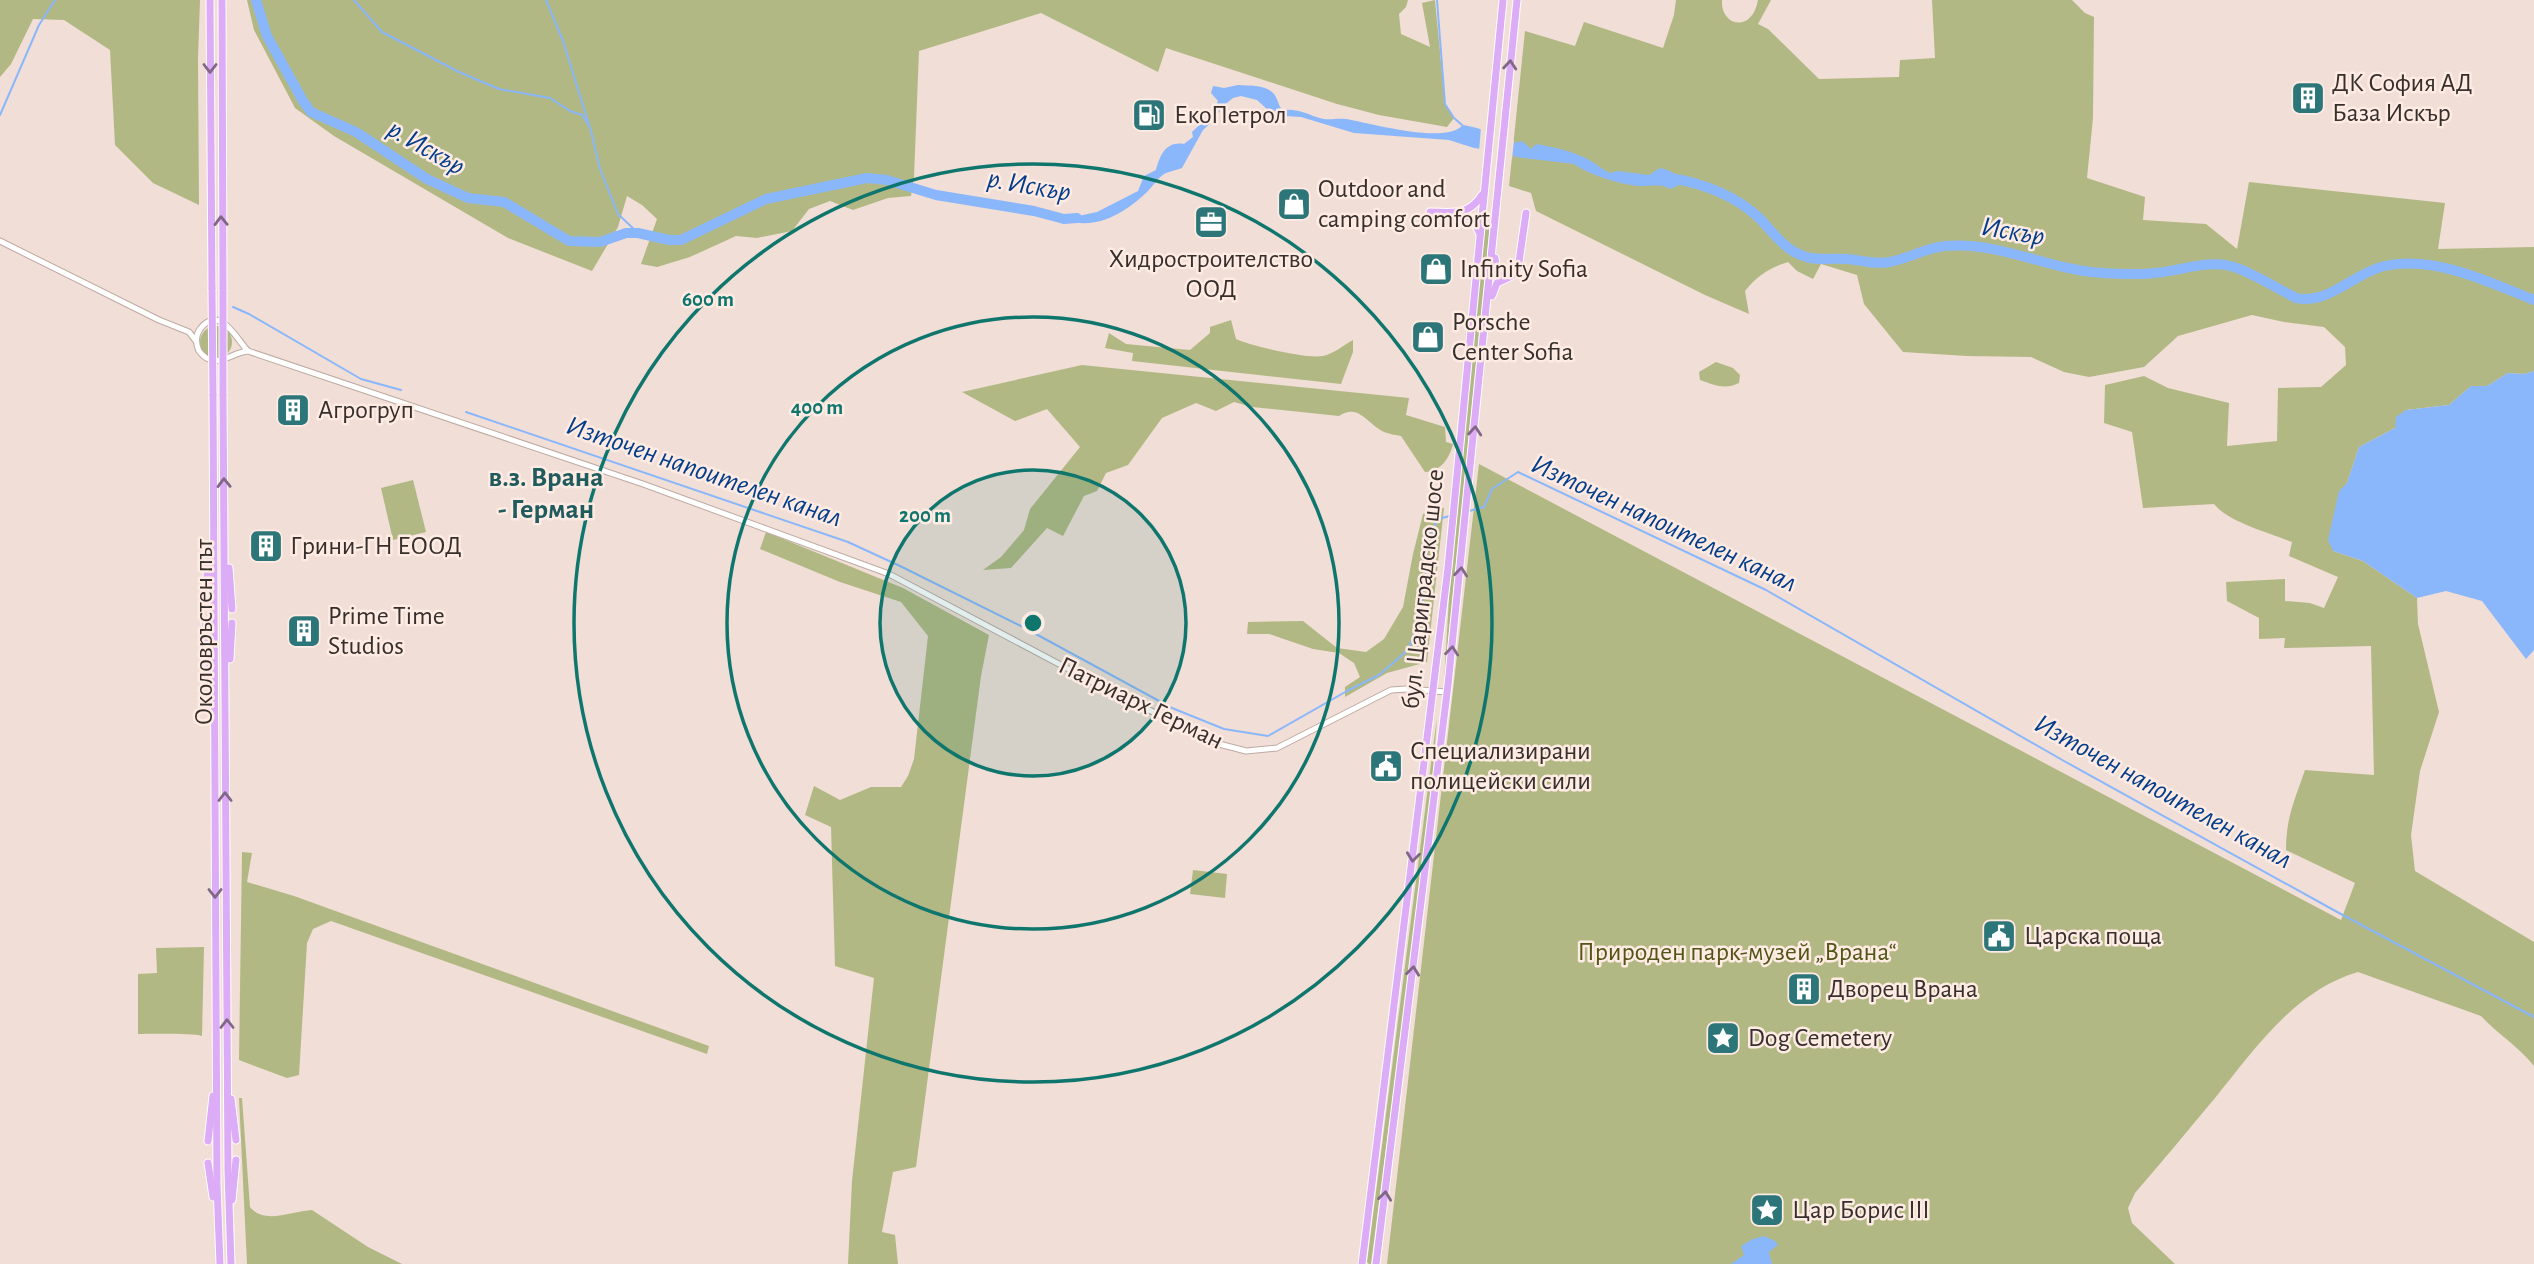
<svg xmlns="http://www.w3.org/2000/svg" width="2534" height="1264" font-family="'Alegreya Sans',sans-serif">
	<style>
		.green { fill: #b2b883 }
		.water { fill: #8ab7fb }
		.pier { fill: #f1ded6 }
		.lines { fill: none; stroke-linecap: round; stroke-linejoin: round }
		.stream { stroke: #8ab7fb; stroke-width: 2 }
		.river { stroke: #8ab7fb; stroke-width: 10 }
		.tertiary-casing { stroke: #bdaba3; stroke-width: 7 }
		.trunk-casing { stroke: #fff; stroke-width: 9 }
		.tertiary { stroke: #fff; stroke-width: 5 }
		.trunk { stroke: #dcacf6; stroke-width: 7 }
		.trunk-bridge-casing { stroke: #fff; stroke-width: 9; stroke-linecap: butt }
		.trunk-bridge { stroke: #dcacf6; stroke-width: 7 }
		.oneway { stroke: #816787 }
		.ring { fill: none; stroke: #0f766e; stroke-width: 3.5 }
		.labels { text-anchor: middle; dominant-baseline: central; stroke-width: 5; stroke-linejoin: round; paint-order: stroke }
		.poi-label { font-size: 26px; fill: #362f2c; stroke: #feebe3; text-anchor: start }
		.street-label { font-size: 26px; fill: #362f2c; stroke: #feebe3 }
		.park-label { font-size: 26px; fill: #515516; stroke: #feebe3 }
		.water-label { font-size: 28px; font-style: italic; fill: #043e8b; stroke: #feebe3 }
		.neighbourhood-label { font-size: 28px; font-weight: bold; fill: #205b5d; stroke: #feebe3 }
		.centre { fill: #0f766e; stroke: #feebe3; stroke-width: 3.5 }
		.ring-label { font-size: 21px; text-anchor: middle; font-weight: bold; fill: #0f766e; stroke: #feebe3; stroke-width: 5; stroke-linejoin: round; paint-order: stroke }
	</style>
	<rect width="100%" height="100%" fill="#f1ded6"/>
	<!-- green -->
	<g class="green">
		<polygon points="0,0 200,0 198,58 199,205 153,183 115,145 110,50 64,20 33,19 11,64 0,77"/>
		<polygon points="247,0 1408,0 1406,7 1399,14 1401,34 1430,47 1422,3 1435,0 1445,104 1454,118 1447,127 1379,115 1337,104 1166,48 1158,72 1041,13 919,51 914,177 911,196 888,198 853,210 830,201 809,209 792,231 757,238 736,236 690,257 657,267 641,264 657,219 642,205 627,196 618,227 592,271 508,238 334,136 295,108 254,30"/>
		<path d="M1676 0H1722C1720 26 1752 34 1758 0H1771L1758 24 1768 29 1819 79 1899 77 1900 60 1935 58 1932 0H2072L2085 13 2094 17 2093 118 2087 178 2145 197 2143 220 2206 224 2237 249 2249 182 2445 203 2438 249 2534 247V371L2524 374 2508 373 2487 386H2471L2449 405 2406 410 2395 428 2359 447 2347 483 2333 551 2363 561 2417 598 2418 624 2439 712 2420 771 2411 835 2415 871 2534 942V1066C2517 1045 2499 1035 2481 1016L2358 972C2295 990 2254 1050 2215 1098 2188 1130 2162 1162 2135 1193L2128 1208 2132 1223 2175 1264H1387L1479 464 2341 920 2355 883 2286 850C2286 818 2295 799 2305 770L2374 775 2371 646 2284 648 2285 638 2259 639V618L2227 601 2226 582 2285 579V601L2310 603 2324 608 2338 577 2289 556 2292 542C2270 533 2228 522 2214 504L2143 508 2132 432 2104 423 2105 385 2144 376 2168 388 2229 403 2227 446 2277 441 2278 388 2321 387 2346 365 2345 347 2324 327 2284 322 2252 315 2178 336 2144 367 2089 377 2064 372 2031 357 1967 356 1903 352 1864 304 1857 275 1821 264 1813 279 1797 271 1788 262C1769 268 1757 276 1745 291L1749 314 1705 295 1536 211 1531 193 1509 186 1525 31 1575 46 1584 22 1663 48 1674 15Z"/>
		<polygon points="1485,225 1490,226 1444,683 1449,598"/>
		<path d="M1231 320 1236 339C1251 346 1307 359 1323 356 1333 354 1344 345 1353 340V352L1341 384 1132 361 1133 353 1105 348 1109 333 1126 344 1190 350 1210 333V327Z"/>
		<circle cx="216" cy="342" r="16"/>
		<path d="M1716 362 1733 368 1740 375 1739 383C1725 390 1714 385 1700 380L1699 372Z"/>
		<path d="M1082 365 1409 398 1406 415 1445 427 1446 442 1453 444C1450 457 1441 472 1425 472L1401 436C1396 435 1389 434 1384 432 1367 424 1359 403 1339 416L1252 407 1234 402 1216 411 1196 403 1162 418 1128 465 1106 473 1097 491 1084 496 1063 536 1047 528 1011 568 983 570 1001 557 1024 530 1030 509 1080 447 1047 409 1015 421 962 392Z"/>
		<polygon points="413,480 426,532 393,540 381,488"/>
		<polygon points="1436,507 1444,508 1427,662 1387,673 1345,697 1345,687 1360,677 1354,663 1339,653 1313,649 1269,634 1247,634 1248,622 1303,621 1337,648 1366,652 1384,639 1403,607 1413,554 1423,514"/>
		<polygon points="766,532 903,588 989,635 981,676 916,1167 893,1172 882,1232 895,1235 898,1264 848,1264 852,1181 874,978 835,966 831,827 805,815 814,786 840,800 871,787 901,787 908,776 914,759 928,636 901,602 840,582 760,549"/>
		<polygon points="1437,717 1431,801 1371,1264 1369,1264 1367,1262"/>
		<polygon points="242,852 252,853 247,882 294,896 709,1046 707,1054 331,921 313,929 307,943 299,1075 287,1078 239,1060"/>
		<polygon points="1193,870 1227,874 1225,898 1190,894"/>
		<path d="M204 947 202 1036C192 1033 153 1034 138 1034V974L157 973 156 948Z"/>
		<path d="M239 1098H242L250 1207C264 1225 292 1211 312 1210L368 1247 402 1264H247Z"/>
	</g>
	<!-- water -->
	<g class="water">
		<path d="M1238 85C1250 86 1265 84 1274 94 1278 99 1278 105 1282 110 1300 108 1307 115 1324 119 1331 120 1338 118 1346 119 1370 123 1446 145 1463 125 1468 126 1475 127 1480 129 1495 135 1505 147 1522 141L1531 149 1536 144C1554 147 1576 152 1591 161 1598 165 1603 170 1610 173L1618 171 1649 175 1660 168C1674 171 1675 176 1687 181L1671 189C1660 184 1656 186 1644 186 1626 187 1587 174 1574 164L1516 157 1506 152 1474 148 1449 140 1354 133 1301 117 1284 116 1270 112 1257 100 1241 96 1233 98 1223 106 1213 121 1203 130 1182 168C1177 170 1171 171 1166 173 1159 176 1153 186 1147 192 1125 213 1094 232 1064 219L1097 212 1138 191 1144 176 1156 170C1160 155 1166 141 1184 144L1193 137 1192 132 1213 112 1218 101 1211 93 1213 86 1224 88Z"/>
		<polygon points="2534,371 2534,650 2526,659 2482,601 2446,591 2417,598 2363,561 2333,551 2328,540 2339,491 2347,483 2359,447 2395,428 2396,417 2406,410 2449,405 2471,386 2487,386 2508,373 2524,374"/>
		<polygon points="1764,1236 1775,1241 1778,1245 1769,1252 1772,1264 1731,1264 1744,1255 1741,1246 1753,1239"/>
	</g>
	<!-- pier -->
	<polygon class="pier" points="1481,127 1500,137 1514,140 1512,159 1479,152"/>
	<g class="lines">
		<!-- stream -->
		<g class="stream">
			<polyline points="354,0 382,32 459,72 499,89 550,98 570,111 582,115 590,127 600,169 618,214 638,233"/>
			<polyline points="546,0 563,41 589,125"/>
			<polyline points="1437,0 1445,104 1454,118 1462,125"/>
			<polyline points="0,115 39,25 55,0"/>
			<polyline points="233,307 249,314 361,379 401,390"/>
			<polyline points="466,412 848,542 900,566 1023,627 1172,708 1224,729 1268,736 1347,691 1379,675 1408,650 1421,616 1428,539 1438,519 1450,516"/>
			<polyline points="1469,511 1484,507 1492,489 1518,472 1766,590 2064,761 2339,913 2534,1017"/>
		</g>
		<!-- river -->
		<g class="river">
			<polyline points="256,0 267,36 303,101 311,112 356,132 427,179 468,198 504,202 569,241 600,242 626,233 638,233 669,240 681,240 766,199 867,178 887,180 936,195 1034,211 1064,219 1077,218"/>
			<path d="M1676 179C1704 184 1735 196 1757 216 1775 233 1784 252 1810 258 1822 260 1835 258 1847 259 1862 260 1874 265 1889 262 1908 259 1925 248 1945 246 2000 241 2048 270 2102 273 2119 274 2138 275 2155 273 2181 271 2208 259 2234 267 2255 274 2276 288 2296 298 2329 305 2354 273 2384 266 2434 255 2489 282 2534 300"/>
		</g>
		<!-- tertiary casing -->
		<g class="tertiary-casing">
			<g id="tertiary">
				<polyline points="0,241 159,320 189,332 196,341"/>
				<path d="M248 351C229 353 215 372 199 351 196 344 195 336 200 329 220 303 237 340 248 351L643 484 889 574 1108 690 1219 744 1246 751 1277 748 1391 690 1407 689 1447 692"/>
			</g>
		</g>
		<!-- trunk casing -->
		<g class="trunk-casing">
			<g id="trunk">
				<polyline points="210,0 212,289"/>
				<polyline points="222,0 223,289"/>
				<path d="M1430 212C1452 212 1468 217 1482 195"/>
				<polyline points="1461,212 1473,220 1480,234"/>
				<polyline points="1495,258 1497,272 1505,278"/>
				<polyline points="1492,296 1497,283 1514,275 1518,269 1526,213"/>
				<polyline points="213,394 217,1185 220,1264"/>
				<polyline points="223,394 228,1171 231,1264"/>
				<polyline points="229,568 232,609"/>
				<polyline points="205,602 209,551"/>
				<polyline points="205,622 210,667"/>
				<polyline points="230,659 232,623"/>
				<polyline points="231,1099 236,1140"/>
				<polyline points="208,1141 213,1096"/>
				<polyline points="208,1163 213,1197"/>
				<polyline points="232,1200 236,1160"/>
				<polyline points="1362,1264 1448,568 1503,0"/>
				<polyline points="1376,1264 1448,685 1517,0"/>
			</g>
		</g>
		<!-- tertiary -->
		<use href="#tertiary" class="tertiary"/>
		<!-- trunk -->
		<use href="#trunk" class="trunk"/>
		<!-- trunk-bridge casing -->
		<g class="trunk-bridge-casing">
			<g id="trunk-bridge">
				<polyline points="212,289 213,394"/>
				<polyline points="223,289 223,394"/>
			</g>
		</g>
		<!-- trunk-bridge -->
		<use href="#trunk-bridge" class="trunk-bridge"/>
	</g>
	<!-- one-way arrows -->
	<defs><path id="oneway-chevron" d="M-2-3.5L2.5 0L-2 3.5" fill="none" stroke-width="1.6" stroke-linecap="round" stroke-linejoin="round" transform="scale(1.75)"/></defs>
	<g class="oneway">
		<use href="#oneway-chevron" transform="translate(1510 65) rotate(-85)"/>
		<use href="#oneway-chevron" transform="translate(210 68) rotate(90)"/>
		<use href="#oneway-chevron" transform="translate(221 221) rotate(-91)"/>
		<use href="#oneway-chevron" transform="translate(1475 431) rotate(-85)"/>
		<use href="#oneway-chevron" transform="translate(224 483) rotate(-91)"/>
		<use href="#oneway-chevron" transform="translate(1461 572) rotate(-84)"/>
		<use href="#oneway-chevron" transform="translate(1452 651) rotate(-84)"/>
		<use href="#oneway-chevron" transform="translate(225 797) rotate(-90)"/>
		<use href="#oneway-chevron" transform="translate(1413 857) rotate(97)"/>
		<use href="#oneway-chevron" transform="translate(215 893) rotate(90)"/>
		<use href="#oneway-chevron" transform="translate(1413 971) rotate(-83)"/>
		<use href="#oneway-chevron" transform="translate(227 1024) rotate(-90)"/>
		<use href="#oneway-chevron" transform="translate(1385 1196) rotate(-83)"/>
	</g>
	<!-- distance rings -->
	<circle cx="1033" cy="623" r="153" fill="#0f766e" fill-opacity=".12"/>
	<g class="ring">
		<circle cx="1033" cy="623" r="153"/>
		<circle cx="1033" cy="623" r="306"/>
		<circle cx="1033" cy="623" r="459"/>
	</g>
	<!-- icons -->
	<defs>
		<g id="building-square" transform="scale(1.75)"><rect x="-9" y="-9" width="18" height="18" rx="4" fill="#2c7679" stroke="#feebe3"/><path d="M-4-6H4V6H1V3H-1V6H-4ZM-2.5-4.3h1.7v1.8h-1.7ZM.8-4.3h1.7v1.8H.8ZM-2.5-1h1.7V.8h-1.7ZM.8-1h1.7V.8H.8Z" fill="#fff"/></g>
		<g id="fuel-square" transform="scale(1.75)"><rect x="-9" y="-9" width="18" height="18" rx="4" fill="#2c7679" stroke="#feebe3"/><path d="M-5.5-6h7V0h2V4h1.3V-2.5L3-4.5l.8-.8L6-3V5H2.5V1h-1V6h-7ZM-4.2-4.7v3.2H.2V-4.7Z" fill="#fff"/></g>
		<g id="shop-square" transform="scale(1.75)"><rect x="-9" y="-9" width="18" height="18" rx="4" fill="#2c7679" stroke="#feebe3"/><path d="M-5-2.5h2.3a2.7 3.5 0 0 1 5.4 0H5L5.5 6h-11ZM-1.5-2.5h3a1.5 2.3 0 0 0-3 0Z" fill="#fff"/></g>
		<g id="office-square" transform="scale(1.75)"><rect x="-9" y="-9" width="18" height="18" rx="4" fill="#2c7679" stroke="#feebe3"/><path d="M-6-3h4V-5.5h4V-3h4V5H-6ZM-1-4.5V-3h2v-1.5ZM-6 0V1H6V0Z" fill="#fff"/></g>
		<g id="civic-square" transform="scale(1.75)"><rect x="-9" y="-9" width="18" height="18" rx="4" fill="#2c7679" stroke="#feebe3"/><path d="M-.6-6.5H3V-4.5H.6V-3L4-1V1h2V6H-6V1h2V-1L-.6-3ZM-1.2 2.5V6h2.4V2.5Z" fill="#fff"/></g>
		<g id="sight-square" transform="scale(1.75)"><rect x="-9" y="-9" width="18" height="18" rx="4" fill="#2c7679" stroke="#feebe3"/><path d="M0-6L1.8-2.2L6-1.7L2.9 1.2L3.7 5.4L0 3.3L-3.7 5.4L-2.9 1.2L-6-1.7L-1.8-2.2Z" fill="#fff"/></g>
	</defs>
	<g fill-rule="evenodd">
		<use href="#building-square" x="2308" y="98"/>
		<use href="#fuel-square" x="1149" y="115"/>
		<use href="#shop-square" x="1294" y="204"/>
		<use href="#office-square" x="1211" y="222"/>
		<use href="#shop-square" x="1436" y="269"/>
		<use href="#shop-square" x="1428" y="337"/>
		<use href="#building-square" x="293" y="410"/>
		<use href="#building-square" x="266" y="546"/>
		<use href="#building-square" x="304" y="631"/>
		<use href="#civic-square" x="1386" y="766"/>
		<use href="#civic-square" x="1999" y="936"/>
		<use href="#building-square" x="1804" y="989"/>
		<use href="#sight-square" x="1723" y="1038"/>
		<use href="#sight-square" x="1767" y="1210"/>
	</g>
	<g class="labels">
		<!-- poi labels -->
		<g class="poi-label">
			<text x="2332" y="83">ДК София АД<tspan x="2332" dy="30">База Искър</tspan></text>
			<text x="1174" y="115">ЕкоПетрол</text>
			<text x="1318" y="189">Outdoor and<tspan x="1318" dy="30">camping comfort</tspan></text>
			<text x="1211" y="259" text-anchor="middle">Хидростроителство<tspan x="1211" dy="30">ООД</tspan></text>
			<text x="1460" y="269">Infinity Sofia</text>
			<text x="1452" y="322">Porsche<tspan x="1452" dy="30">Center Sofia</tspan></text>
			<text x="318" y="410">Агрогруп</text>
			<text x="290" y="546">Грини-ГН ЕООД</text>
			<text x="328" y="616">Prime Time<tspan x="328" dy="30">Studios</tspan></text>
			<text x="1410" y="751">Специализирани<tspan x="1410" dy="30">полицейски сили</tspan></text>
			<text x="2024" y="936">Царска поща</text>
			<text x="1828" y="989">Дворец Врана</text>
			<text x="1748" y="1038">Dog Cemetery</text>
			<text x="1792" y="1210">Цар Борис III</text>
		</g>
		<!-- street labels -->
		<g class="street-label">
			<text transform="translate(1423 589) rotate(-84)">бул. Цариградско шосе</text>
			<text transform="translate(204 632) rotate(-90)">Околовръстен път</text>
			<text transform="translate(1141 703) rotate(26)">Патриарх Герман</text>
		</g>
		<!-- park labels -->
		<g class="park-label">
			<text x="1737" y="952">Природен парк-музей „Врана“</text>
		</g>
		<!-- water labels -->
		<g class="water-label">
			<text transform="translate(426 148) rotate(30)">р. Искър</text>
			<text transform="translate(1029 186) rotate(10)">р. Искър</text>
			<text transform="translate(2013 232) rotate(10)">Искър</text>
			<text transform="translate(704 472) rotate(19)">Източен напоителен канал</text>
			<text transform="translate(1664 524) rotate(25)">Източен напоителен канал</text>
			<text transform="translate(2163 792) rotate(29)">Източен напоителен канал</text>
		</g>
		<!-- neighbourhood labels -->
		<g class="neighbourhood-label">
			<text x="546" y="478">в.з. Врана<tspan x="546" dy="32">- Герман</tspan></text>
		</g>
	</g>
	<circle cx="1033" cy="623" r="10" class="centre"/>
	<g class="ring-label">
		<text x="708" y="306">600 m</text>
		<text x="817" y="414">400 m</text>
		<text x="925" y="522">200 m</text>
	</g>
</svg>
